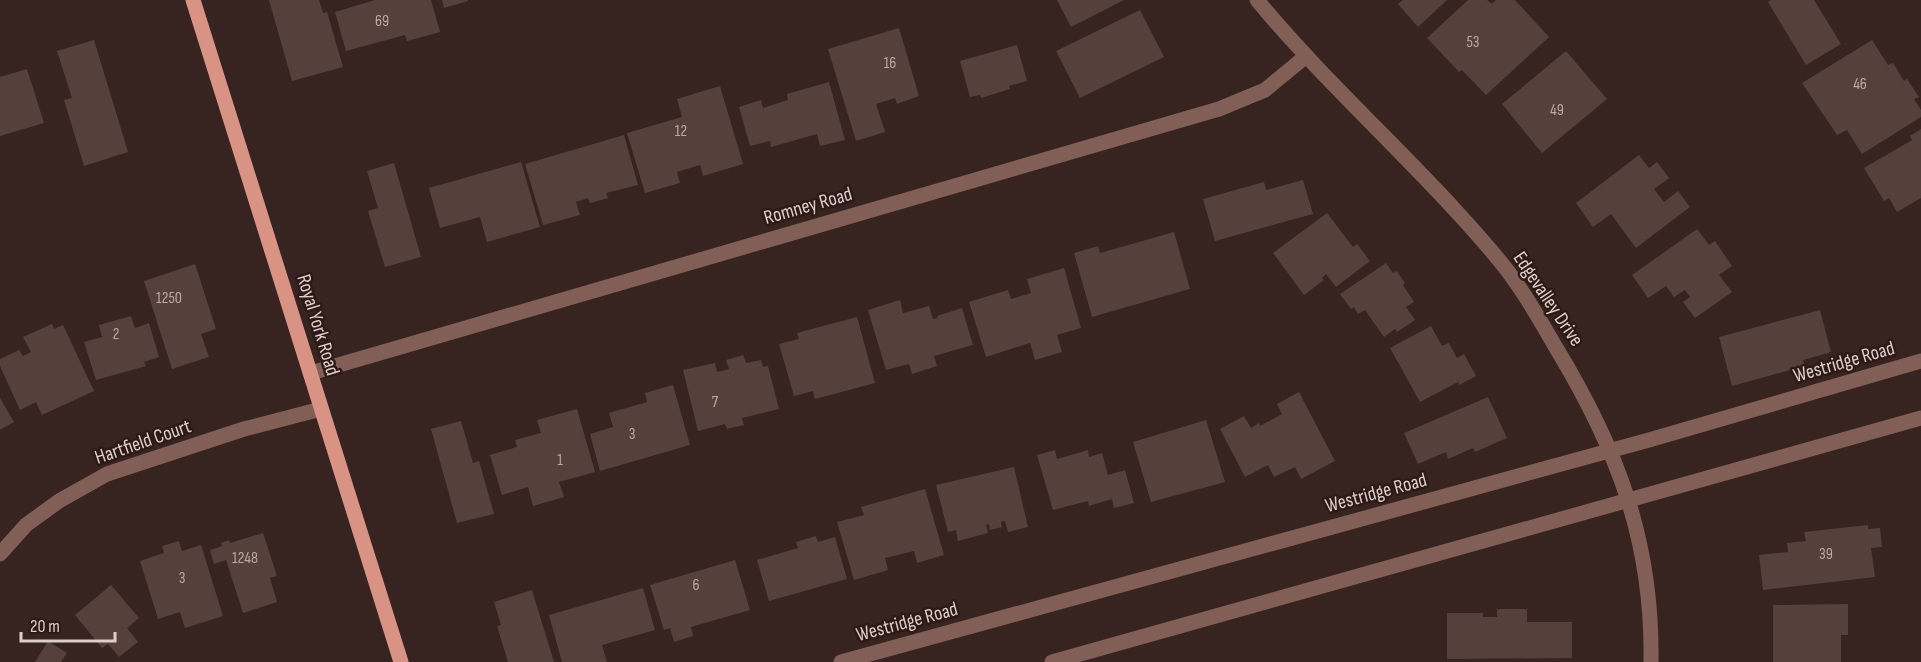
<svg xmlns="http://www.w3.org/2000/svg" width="1921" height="662" font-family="'Sofia Sans Condensed',sans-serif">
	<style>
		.building { fill: #56403b }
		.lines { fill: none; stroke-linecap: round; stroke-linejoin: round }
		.minor { stroke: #815f57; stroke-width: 15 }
		.major { stroke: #d89384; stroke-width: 15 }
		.labels { text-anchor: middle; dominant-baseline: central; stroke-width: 5; stroke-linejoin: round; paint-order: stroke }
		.number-label { font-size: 16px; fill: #baaaa6 }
		.street-label { font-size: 20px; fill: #dcceca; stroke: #2d1a16 }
	</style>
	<rect width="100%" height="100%" fill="#37231f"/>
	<!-- building -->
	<g class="building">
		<polygon points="269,0 319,0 323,13 327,12 343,67 292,81"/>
		<polygon points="375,0 431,0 440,32 407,41 405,35 346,51 335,12"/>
		<polygon points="442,0 468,0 468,1 444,8"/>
		<polygon points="1057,0 1124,0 1071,27"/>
		<polygon points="1403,0 1447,0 1418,27 1398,4"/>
		<polygon points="1468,0 1487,0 1492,4 1496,0 1515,0 1549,37 1486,95 1462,70 1459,72 1427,38"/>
		<polygon points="1771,0 1814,0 1841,44 1806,65 1768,2"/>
		<polygon points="1140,10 1164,57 1080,98 1056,51"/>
		<polygon points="899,28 919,96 897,104 895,98 876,104 885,132 856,141 828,49"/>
		<polygon points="94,40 128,152 84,166 64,100 72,98 57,51"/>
		<polygon points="1872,40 1888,65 1893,63 1904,81 1907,79 1919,97 1914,99 1921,110 1921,117 1862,154 1847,130 1837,135 1802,83"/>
		<polygon points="1017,45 1027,81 1009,86 1010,89 981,98 980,95 970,97 960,61"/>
		<polygon points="1566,51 1607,99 1542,153 1502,104"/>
		<polygon points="27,69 44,123 0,136 0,77"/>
		<polygon points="829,82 845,140 820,146 817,134 771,147 770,141 750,146 739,107 761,100 763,108 788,100 787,94"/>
		<polygon points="720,86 743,164 703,176 700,165 677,172 680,183 645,193 627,133 682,117 677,99"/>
		<polygon points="1921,129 1921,198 1897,212 1889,198 1884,201 1864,168 1912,140 1910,136"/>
		<polygon points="624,135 638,185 606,193 608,198 590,203 588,198 576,202 580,215 543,225 525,164"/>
		<polygon points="1639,155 1649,168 1657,162 1669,178 1654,189 1664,202 1678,191 1690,207 1636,248 1611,214 1593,227 1576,203"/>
		<polygon points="521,162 540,227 487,242 480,217 440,228 429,188"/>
		<polygon points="394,163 421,257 385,267 368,211 378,208 367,171"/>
		<polygon points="1303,180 1313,214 1215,241 1203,199 1264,182 1266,190"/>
		<polygon points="1327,213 1353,247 1357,244 1370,261 1336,287 1326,274 1322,278 1324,280 1304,295 1273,253"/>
		<polygon points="1697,229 1709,245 1715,241 1732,266 1719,275 1732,292 1695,318 1683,302 1690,297 1685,290 1674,297 1666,286 1648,298 1632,275"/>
		<polygon points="1174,232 1190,289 1092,317 1074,253 1098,246 1100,253"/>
		<polygon points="1386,263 1393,273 1397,271 1405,283 1403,285 1414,302 1406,307 1415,320 1397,332 1395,329 1384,337 1365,310 1358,314 1354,307 1351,309 1340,294"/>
		<polygon points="195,264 216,329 201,334 209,357 172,369 144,281"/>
		<polygon points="1064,268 1081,328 1057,335 1062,352 1035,360 1030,343 986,357 969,302 1008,290 1011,299 1031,293 1027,279"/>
		<polygon points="900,300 903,313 929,306 933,319 938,318 937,316 962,308 973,345 934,356 937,366 912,374 909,364 886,370 868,310"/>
		<polygon points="1820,310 1831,352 1803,360 1805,366 1732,386 1719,337"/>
		<polygon points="131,316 135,328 149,323 159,357 144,362 146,366 96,380 84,342 102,337 99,325"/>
		<polygon points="857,317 875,383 815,399 813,391 794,396 779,344 799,339 797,333"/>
		<polygon points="52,324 54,329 63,325 94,391 42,415 36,402 20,410 0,366 0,359 19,350 23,356 31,352 23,337"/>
		<polygon points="1431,326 1442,346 1449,343 1457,358 1464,354 1476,376 1459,385 1458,382 1420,402 1390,348"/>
		<polygon points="743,355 746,363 761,360 763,367 768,366 779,409 742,418 744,425 727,429 725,424 698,431 683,370 715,363 717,372 729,369 726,360"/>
		<polygon points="673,385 690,445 600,471 590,434 613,427 609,413 647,402 645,393"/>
		<polygon points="1299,392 1335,461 1301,479 1295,467 1274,477 1268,465 1245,477 1220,429 1244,416 1251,428 1259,423 1260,426 1282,414 1277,404"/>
		<polygon points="1488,397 1507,438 1475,452 1473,448 1448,459 1446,452 1418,464 1404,433"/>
		<polygon points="0,398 14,422 0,430"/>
		<polygon points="577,409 595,472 559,482 564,497 533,506 528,487 502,495 490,455 517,447 515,440 541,433 537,420"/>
		<polygon points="1206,420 1225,482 1151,502 1133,442"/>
		<polygon points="461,421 473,463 479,461 494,514 457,523 431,429"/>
		<polygon points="1055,450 1057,459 1088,450 1089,457 1102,453 1108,475 1125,470 1134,503 1114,508 1112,499 1089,506 1088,501 1053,510 1037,455"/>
		<polygon points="1014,467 1028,527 1008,532 1005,521 1001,522 1002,527 990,530 989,524 986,525 988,533 958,541 956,530 948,532 936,485"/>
		<polygon points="925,489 944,555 917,563 914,551 885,558 888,570 854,580 837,522 864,515 861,507"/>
		<polygon points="1868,525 1868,529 1880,528 1882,547 1871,548 1875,577 1763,590 1759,555 1788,552 1787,543 1806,541 1804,532"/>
		<polygon points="263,533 277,576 270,578 277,602 243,613 226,560 214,564 210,550 222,546 221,543 229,540 230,543"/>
		<polygon points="816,536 818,542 835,537 847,579 769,601 757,560 798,548 796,542"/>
		<polygon points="179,541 182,551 201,545 223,616 185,628 180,612 158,619 140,561 164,553 162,546"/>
		<polygon points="735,560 750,610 691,627 693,636 674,642 670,628 664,630 650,585"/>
		<polygon points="111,585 139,618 127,628 138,642 119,657 108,644 102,648 75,615"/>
		<polygon points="643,588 655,630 602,645 607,662 562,662 549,615"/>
		<polygon points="532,590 554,662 508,662 497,626 501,625 494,602"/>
		<polygon points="1848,604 1848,635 1841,635 1841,662 1773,662 1773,605"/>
		<polygon points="1497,609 1527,609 1527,622 1572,622 1572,658 1447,659 1447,613 1483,613 1483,617 1497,617"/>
		<polygon points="48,641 67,653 61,662 35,662"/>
	</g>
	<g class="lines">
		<!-- minor -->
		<g class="minor">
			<path d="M1257 0C1319 75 1391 140 1456 211 1475 232 1502 261 1517 284 1531 304 1543 325 1555 346 1617 448 1653 541 1651 662"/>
			<polyline points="311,373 1219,109 1265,90 1305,57"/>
			<polyline points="0,554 26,525 59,501 107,474 244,429 321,409"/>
			<polyline points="841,662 1649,440 1921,361"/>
			<polyline points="1052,662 1921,418"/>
		</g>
		<!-- major -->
		<polyline class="major" points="193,0 401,662"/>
	</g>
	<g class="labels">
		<!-- number labels -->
		<g class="number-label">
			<text x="382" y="21">69</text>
			<text x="1473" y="42">53</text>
			<text x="890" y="63">16</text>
			<text x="1860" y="84">46</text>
			<text x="1557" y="110">49</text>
			<text x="681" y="131">12</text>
			<text x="169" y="298">1250</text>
			<text x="116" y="334">2</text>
			<text x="715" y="402">7</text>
			<text x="632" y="434">3</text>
			<text x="560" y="460">1</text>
			<text x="1826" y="554">39</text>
			<text x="245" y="558">1248</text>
			<text x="182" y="578">3</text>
			<text x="696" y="585">6</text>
		</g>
		<!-- street labels -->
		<g class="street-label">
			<text transform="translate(808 206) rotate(-16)">Romney Road</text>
			<text transform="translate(1548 299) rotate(56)">Edgevalley Drive</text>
			<text transform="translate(318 325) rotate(73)">Royal York Road</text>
			<text transform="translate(1844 362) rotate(-16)">Westridge Road</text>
			<text transform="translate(143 442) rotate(-19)">Hartfield Court</text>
			<text transform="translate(1376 493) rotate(-15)">Westridge Road</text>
			<text transform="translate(907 622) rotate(-15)">Westridge Road</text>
		</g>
	</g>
	<!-- scale -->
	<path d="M21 632v9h94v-9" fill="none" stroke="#dcceca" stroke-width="3"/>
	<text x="30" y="632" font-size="18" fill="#dcceca" stroke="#2d1a16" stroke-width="4.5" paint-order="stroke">20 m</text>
</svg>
